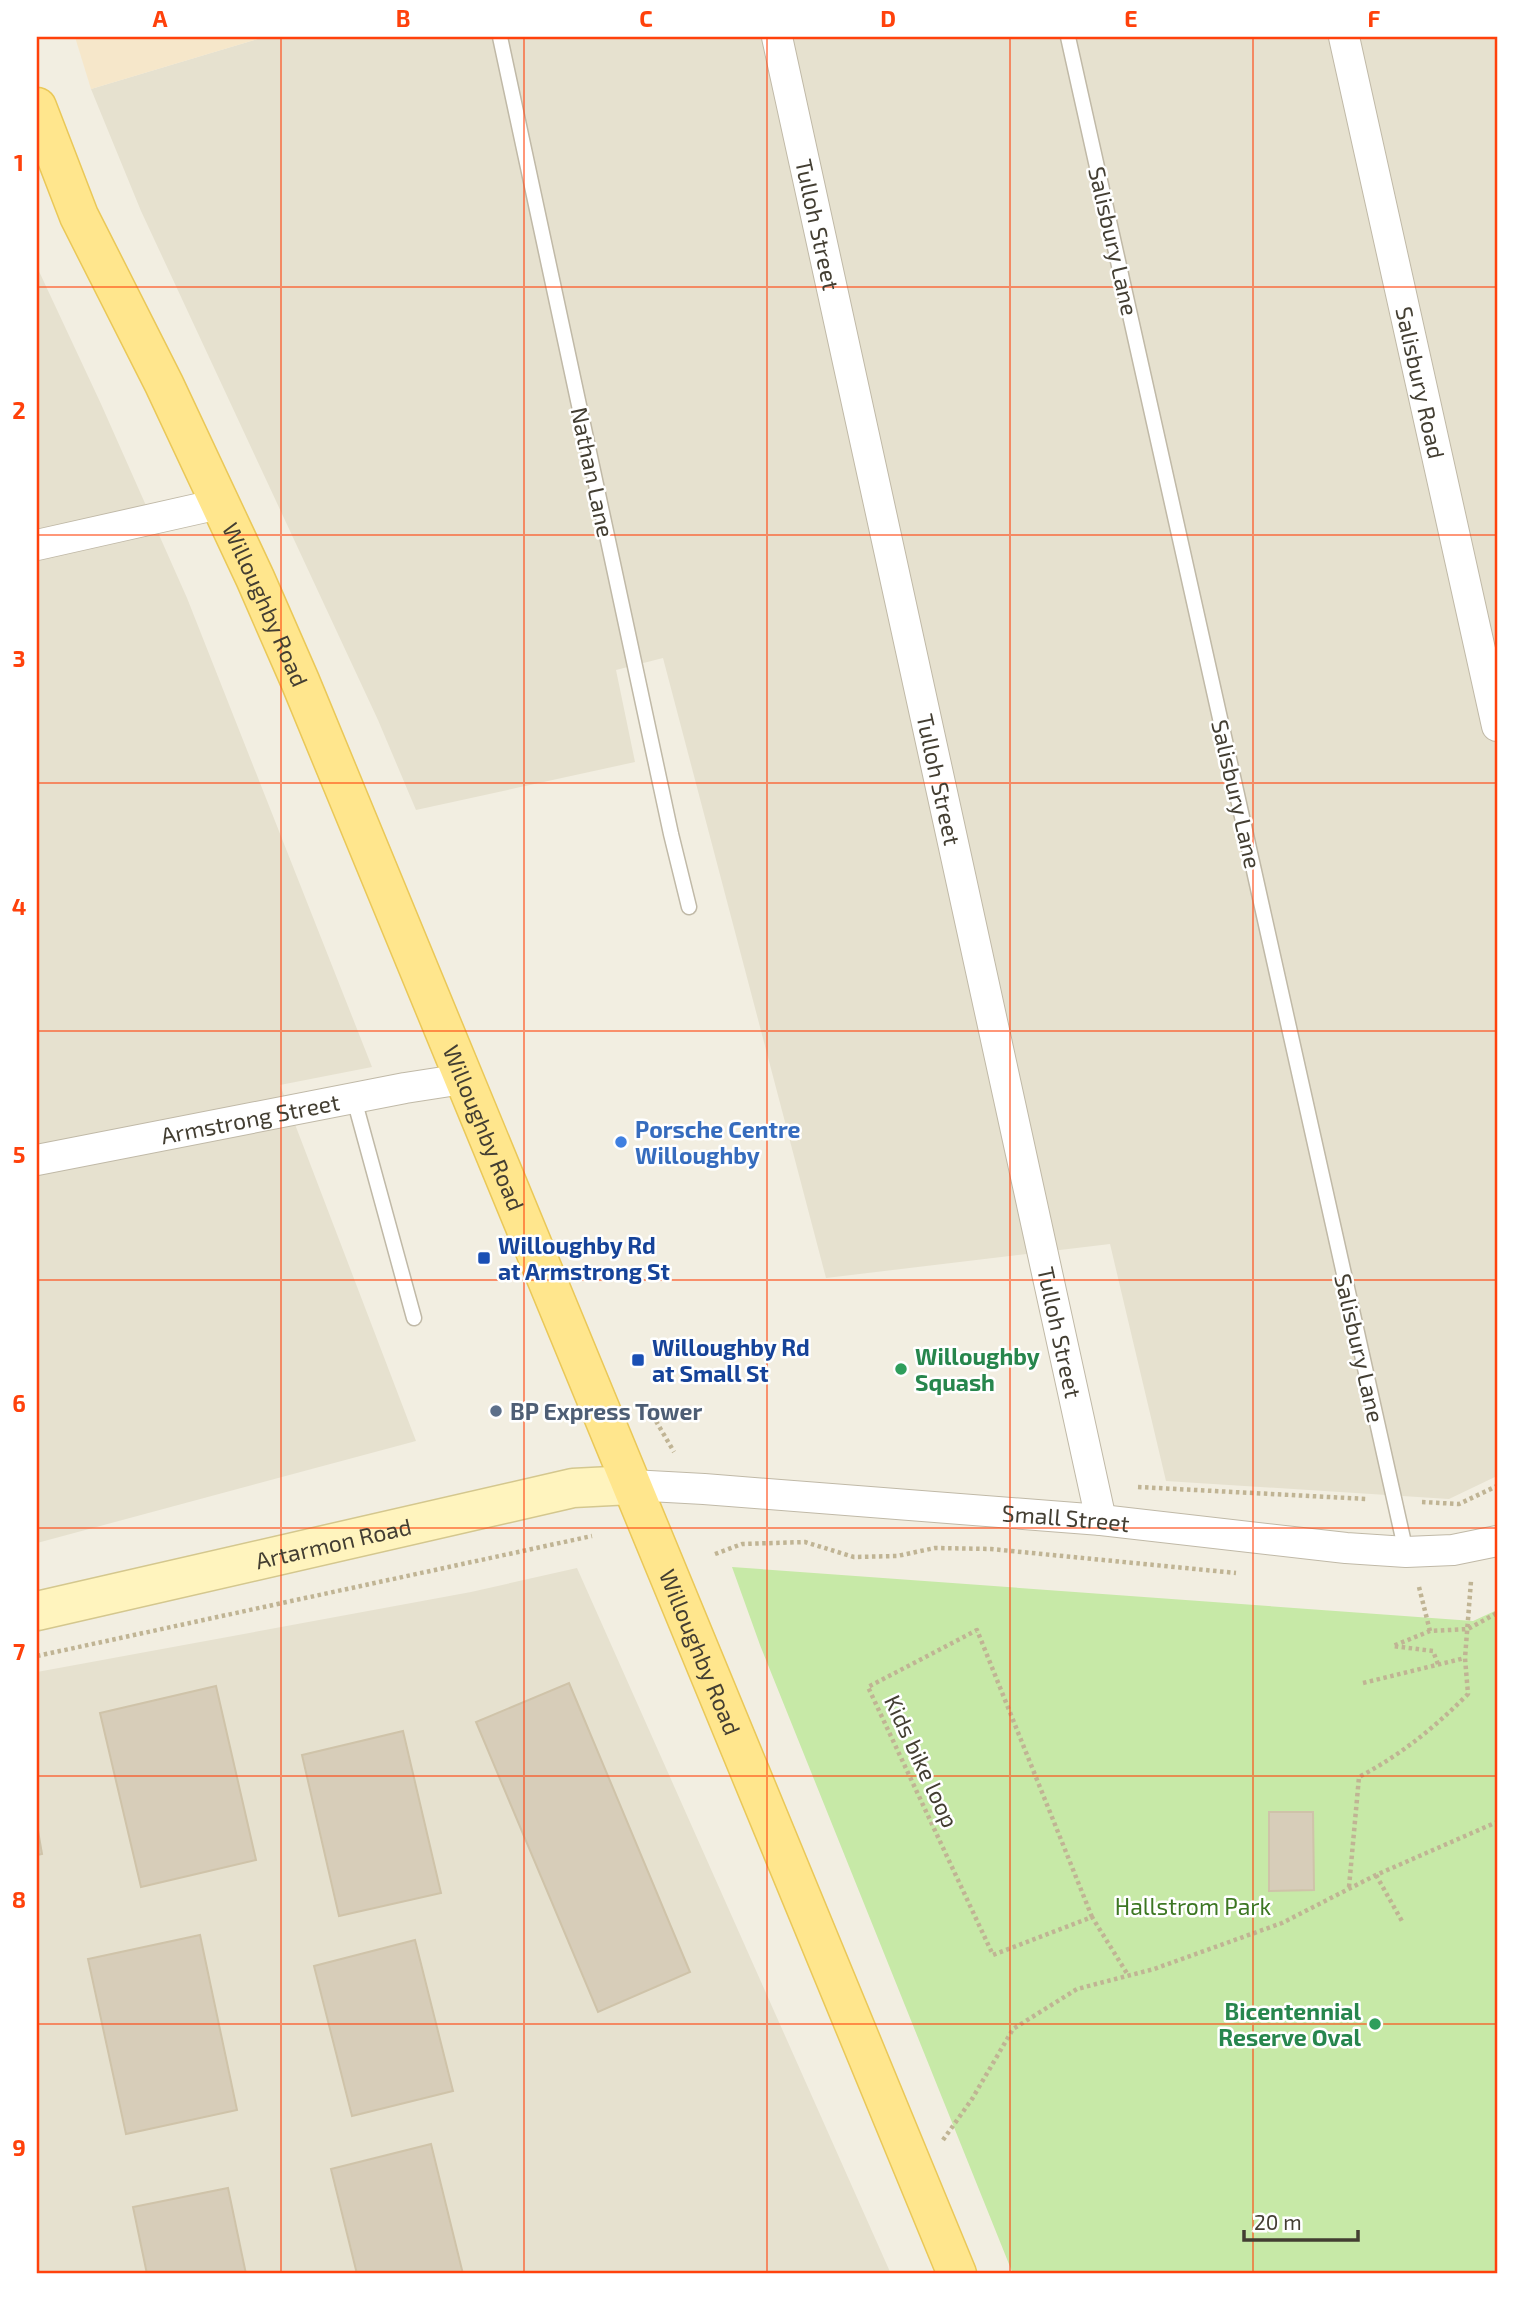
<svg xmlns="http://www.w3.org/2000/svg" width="1534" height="2311" font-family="'Exo 2',sans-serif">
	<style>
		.residential { fill: #e6e1cf }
		.commercial { fill: #f6e7ca }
		.green { fill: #c7e9a7 }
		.building { fill: #d7cdb9; stroke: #cfc3a9; stroke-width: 2 }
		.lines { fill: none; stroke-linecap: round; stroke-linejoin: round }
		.lane-casing { stroke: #c0b9a7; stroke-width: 17 }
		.street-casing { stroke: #c0b9a7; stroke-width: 32 }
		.secondary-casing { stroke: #d4c78e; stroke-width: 41 }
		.primary-casing { stroke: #eac858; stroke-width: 41 }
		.path { stroke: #c0b494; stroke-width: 4.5; stroke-dasharray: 3.5 3.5; stroke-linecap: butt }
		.lane { stroke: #fff; stroke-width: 14 }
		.street { stroke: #fff; stroke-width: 30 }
		.secondary { stroke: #fff4be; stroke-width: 38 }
		.primary { stroke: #ffe68d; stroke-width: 38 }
		.grid { fill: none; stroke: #ff410b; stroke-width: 2; stroke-opacity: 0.55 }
		.shop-dot { fill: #3f7fe0; stroke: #fff; stroke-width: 2.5 }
		.transit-dot { fill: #1a4fb4; stroke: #fff; stroke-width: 2.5 }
		.leisure-dot { fill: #2e9e5b; stroke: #fff; stroke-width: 2.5 }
		.service-dot { fill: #5c6f8a; stroke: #fff; stroke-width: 2.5 }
		.labels { text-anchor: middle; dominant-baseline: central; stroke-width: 5; stroke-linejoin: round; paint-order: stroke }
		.street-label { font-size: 23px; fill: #433e32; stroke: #fff }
		.shop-label { font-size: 23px; font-weight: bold; fill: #366cbe; stroke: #fff; text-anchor: start }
		.transit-label { font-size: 23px; font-weight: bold; fill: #164399; stroke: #fff; text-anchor: start }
		.leisure-label { font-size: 23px; font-weight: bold; fill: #27864d; stroke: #fff; text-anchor: start }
		.service-label { font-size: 23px; font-weight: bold; fill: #4e5e75; stroke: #fff; text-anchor: start }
		.park-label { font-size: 23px; fill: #3d7723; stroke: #fff }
		.neatline { fill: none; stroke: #ff410b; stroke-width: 2.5 }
		.grid-label { font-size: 23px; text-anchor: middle; font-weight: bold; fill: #ff410b }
	</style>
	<rect width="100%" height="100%" fill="#f2eee1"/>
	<!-- residential -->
	<g class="residential">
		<polygon points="264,37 1497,37 1497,1476 1449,1499 1166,1481 1110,1244 826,1278 663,658 616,670 635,762 416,810 378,720 141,211 91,89"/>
		<polygon points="37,267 101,404 187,598 372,1067 280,1085 416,1441 37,1543"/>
		<polygon points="577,1568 891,2274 37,2274 37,1672 471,1592"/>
	</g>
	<!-- commercial -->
	<polygon class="commercial" points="75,37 264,37 91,89"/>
	<!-- green -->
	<polygon class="green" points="732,1567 1473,1621 1497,1610 1497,2274 1013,2274 760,1645"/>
	<!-- building -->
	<g class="building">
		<polygon points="569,1683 690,1972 598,2012 476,1722"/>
		<polygon points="216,1686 256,1860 141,1887 100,1713"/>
		<polygon points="403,1731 441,1893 339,1916 302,1755"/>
		<polygon points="1269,1812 1313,1812 1314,1890 1269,1891"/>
		<polygon points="37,1825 42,1854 37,1855"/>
		<polygon points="200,1935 237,2110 126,2134 88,1959"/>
		<polygon points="415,1940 453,2091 352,2116 314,1966"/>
		<polygon points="431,2144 463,2274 357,2274 331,2169"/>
		<polygon points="228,2188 246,2274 147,2274 133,2207"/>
	</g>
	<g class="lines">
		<!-- lane casing -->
		<g class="lane-casing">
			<g id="lane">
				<polyline points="500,37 671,834 689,907"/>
				<polyline points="1068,37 1406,1552"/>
				<polyline points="354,1099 414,1318"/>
			</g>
		</g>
		<!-- street casing -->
		<g class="street-casing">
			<g id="street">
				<path id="s1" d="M777 37 1101 1520"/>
				<path id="s2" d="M1344 37 1497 726"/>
				<polyline points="37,545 219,504"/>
				<path id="s3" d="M37 1160 405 1088 463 1079"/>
				<path id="s4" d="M631 1485 704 1489 1101 1520 1346 1548 1406 1552 1453 1550 1497 1541"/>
			</g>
		</g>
		<!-- secondary casing -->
		<g class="secondary-casing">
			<g id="secondary">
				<path id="s5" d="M37 1611 573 1488 631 1485"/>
			</g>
		</g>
		<!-- primary casing -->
		<g class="primary-casing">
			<g id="primary">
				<path id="s6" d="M37 107 79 216 164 384 255 578 300 681 957 2274"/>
			</g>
		</g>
		<!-- path -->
		<g class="path">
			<polyline points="656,1421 674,1452"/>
			<polyline points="1138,1487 1367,1499"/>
			<polyline points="1422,1502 1459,1504 1497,1486"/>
			<polyline points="715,1554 742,1544 805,1542 854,1557 897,1556 935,1548 991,1549 1236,1573"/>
			<polyline points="1419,1587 1430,1631"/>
			<polyline points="37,1656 592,1536"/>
			<polyline points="1438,1664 1433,1651 1393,1646 1430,1631 1468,1629 1497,1613"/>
			<polyline points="1363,1683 1465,1658"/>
			<polyline points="1376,1875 1403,1923"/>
			<path d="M1349 1887 1359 1777C1402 1754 1434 1728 1468 1694L1465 1658 1471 1581"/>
			<polyline points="1092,1917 977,1630 868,1687 993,1955 1092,1917 1128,1975"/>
			<polyline points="943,2140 972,2099 1013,2029 1077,1989 1154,1969 1282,1923 1376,1875 1497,1822"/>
		</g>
		<!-- lane -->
		<use href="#lane" class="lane"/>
		<!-- street -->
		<use href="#street" class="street"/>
		<!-- secondary -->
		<use href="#secondary" class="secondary"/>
		<!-- primary -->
		<use href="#primary" class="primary"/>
	</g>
	<!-- grid -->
	<path class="grid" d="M281 37V2274M524 37V2274M767 37V2274M1010 37V2274M1253 37V2274M37 287H1497M37 535H1497M37 783H1497M37 1031H1497M37 1280H1497M37 1528H1497M37 1776H1497M37 2024H1497"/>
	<!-- markers -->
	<circle class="shop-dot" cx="621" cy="1142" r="7"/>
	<g class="transit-dot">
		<rect x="477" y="1251" width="14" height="14" rx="3.5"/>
		<rect x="631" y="1353" width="14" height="14" rx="3.5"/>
	</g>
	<g class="leisure-dot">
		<circle cx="901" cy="1369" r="7"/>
		<circle cx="1375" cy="2024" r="7"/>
	</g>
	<circle class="service-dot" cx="496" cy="1411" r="7"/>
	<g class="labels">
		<!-- street labels -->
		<g class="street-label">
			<text stroke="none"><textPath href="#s1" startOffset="192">Tulloh Street</textPath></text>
			<text transform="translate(1114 241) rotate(77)">Salisbury Lane</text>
			<text stroke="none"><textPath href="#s2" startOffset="354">Salisbury Road</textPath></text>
			<text transform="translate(593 472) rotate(78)">Nathan Lane</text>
			<text stroke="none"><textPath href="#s6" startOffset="548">Willoughby Road</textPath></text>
			<text stroke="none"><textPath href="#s1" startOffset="760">Tulloh Street</textPath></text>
			<text transform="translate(1237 794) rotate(77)">Salisbury Lane</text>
			<text stroke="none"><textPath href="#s3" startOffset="217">Armstrong Street</textPath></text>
			<text stroke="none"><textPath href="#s6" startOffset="1115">Willoughby Road</textPath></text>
			<text stroke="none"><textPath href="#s1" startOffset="1326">Tulloh Street</textPath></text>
			<text transform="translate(1360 1348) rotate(77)">Salisbury Lane</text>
			<text stroke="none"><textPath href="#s4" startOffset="436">Small Street</textPath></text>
			<text stroke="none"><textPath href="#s5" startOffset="304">Artarmon Road</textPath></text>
			<text stroke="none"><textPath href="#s6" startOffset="1682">Willoughby Road</textPath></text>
			<text transform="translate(922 1761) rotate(65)">Kids bike loop</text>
		</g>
		<!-- shop labels -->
		<g class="shop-label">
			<text x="635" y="1129">Porsche Centre<tspan x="635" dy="26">Willoughby</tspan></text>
		</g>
		<!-- transit labels -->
		<g class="transit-label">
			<text x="498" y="1245">Willoughby Rd<tspan x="498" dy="26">at Armstrong St</tspan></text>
			<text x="652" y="1347">Willoughby Rd<tspan x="652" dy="26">at Small St</tspan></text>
		</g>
		<!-- leisure labels -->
		<g class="leisure-label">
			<text x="915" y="1356">Willoughby<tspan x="915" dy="26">Squash</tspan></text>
			<text x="1361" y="2011" text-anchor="end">Bicentennial<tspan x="1361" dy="26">Reserve Oval</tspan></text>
		</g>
		<!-- service labels -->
		<g class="service-label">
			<text x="510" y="1411">BP Express Tower</text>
		</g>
		<!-- park labels -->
		<g class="park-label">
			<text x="1193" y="1906">Hallstrom Park</text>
		</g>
	</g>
	<!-- border -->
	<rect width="1534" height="2311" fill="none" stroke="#ffffff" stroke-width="77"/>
	<!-- scale -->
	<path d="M1244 2230v10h114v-10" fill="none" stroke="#433e32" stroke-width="3.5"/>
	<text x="1254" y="2230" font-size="21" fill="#433e32" stroke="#ffffff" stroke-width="5" paint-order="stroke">20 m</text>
	<rect x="38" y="38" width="1458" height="2234" class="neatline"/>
	<g class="grid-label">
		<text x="160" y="27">A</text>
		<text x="403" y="27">B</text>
		<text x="646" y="27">C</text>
		<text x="888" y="27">D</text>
		<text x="1131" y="27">E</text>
		<text x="1374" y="27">F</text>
		<text x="19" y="171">1</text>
		<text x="19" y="419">2</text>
		<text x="19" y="667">3</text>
		<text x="19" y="915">4</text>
		<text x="19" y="1163">5</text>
		<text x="19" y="1412">6</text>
		<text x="19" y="1660">7</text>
		<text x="19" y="1908">8</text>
		<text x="19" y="2156">9</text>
	</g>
</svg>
